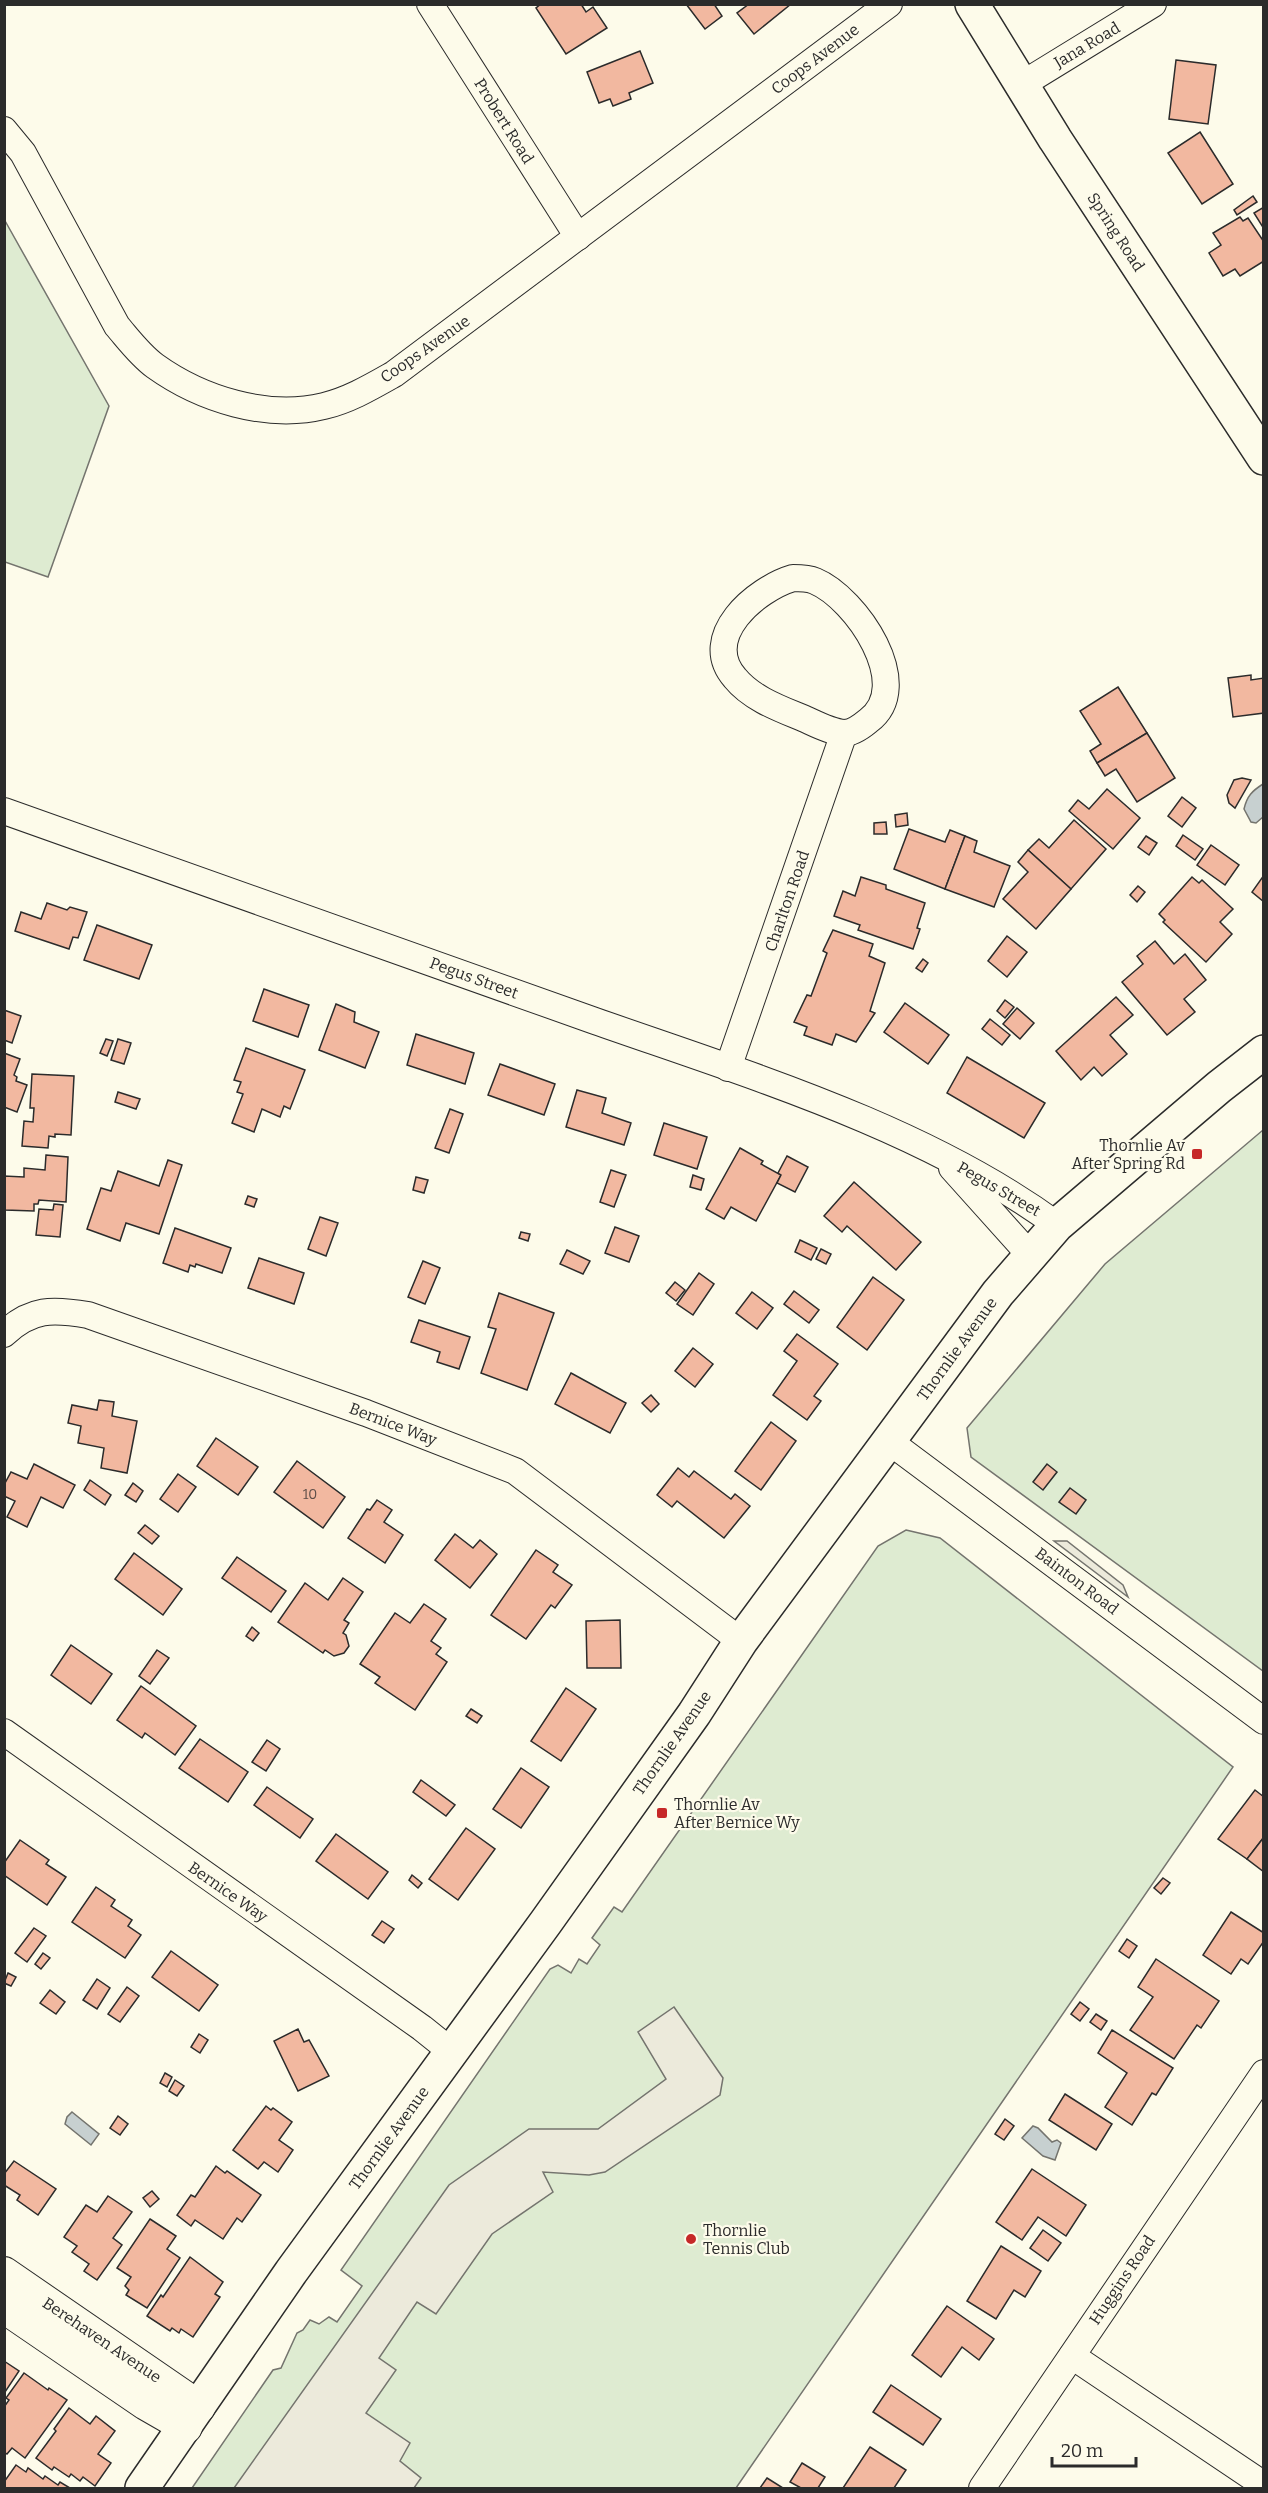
<svg xmlns="http://www.w3.org/2000/svg" width="1268" height="2493" font-family="Bitter,serif">
	<style>
		.green { fill: #deebd1; stroke: #74746e; stroke-width: 1.5 }
		.parking { fill: #eceadb; stroke: #74746e; stroke-width: 1.5 }
		.water { fill: #c7d0d0; stroke: #74746e; stroke-width: 1.5 }
		.building { fill: #f2b8a0; stroke: #2b2b2b; stroke-width: 1.5 }
		.lines { fill: none; stroke-linecap: round; stroke-linejoin: round }
		.minor-casing { stroke: #2b2b2b; stroke-width: 28 }
		.tertiary-casing { stroke: #2b2b2b; stroke-width: 34 }
		.secondary-casing { stroke: #2b2b2b; stroke-width: 36 }
		.primary-casing { stroke: #2b2b2b; stroke-width: 36 }
		.minor { stroke: #fdfbea; stroke-width: 26 }
		.tertiary { stroke: #fdfbea; stroke-width: 32 }
		.secondary { stroke: #fdfbea; stroke-width: 33 }
		.primary { stroke: #fdfbea; stroke-width: 33 }
		.poi-dot { fill: #c62828; stroke: #fdfbea; stroke-width: 2 }
		.labels { text-anchor: middle; dominant-baseline: central; stroke-width: 4.5; stroke-linejoin: round; paint-order: stroke }
		.number-label { font-size: 14px; fill: #5d4e48 }
		.street-label { font-size: 16px; fill: #2b2b2b; stroke: #fdfbea }
		.poi-label { font-size: 16px; fill: #2b2b2b; stroke: #fdfbea; text-anchor: start }
	</style>
	<rect width="100%" height="100%" fill="#fdfbea"/>
	<!-- green -->
	<g class="green">
		<polygon points="4,219 109,406 48,577 5,562"/>
		<polygon points="1263,1130 1263,1671 971,1457 967,1428 1105,1264"/>
		<polygon points="906,1530 940,1538 1233,1767 736,2488 192,2488 273,2370 281,2368 297,2333 303,2330 310,2320 319,2324 329,2317 337,2322 362,2286 341,2270 550,1969 558,1965 571,1973 579,1959 587,1964 600,1945 592,1938 614,1907 622,1912 878,1546"/>
	</g>
	<!-- parking -->
	<g class="parking">
		<polygon points="1054,1541 1067,1541 1123,1585 1128,1597"/>
		<polygon points="674,2007 723,2078 720,2095 605,2172 589,2175 543,2172 553,2192 492,2234 436,2314 417,2302 379,2358 396,2370 366,2413 410,2443 400,2461 421,2478 414,2488 234,2488 449,2185 529,2129 598,2129 666,2079 638,2032"/>
	</g>
	<!-- water -->
	<g class="water">
		<path d="M1263 784V817L1256 823 1251 822 1244 809C1247 796 1252 791 1263 784Z"/>
		<polygon points="72,2112 99,2134 91,2145 65,2124 67,2117"/>
		<polygon points="1033,2126 1038,2128 1052,2142 1057,2140 1061,2143 1055,2160 1043,2156 1022,2138"/>
	</g>
	<!-- building -->
	<g class="building">
		<polygon points="541,4 581,4 586,12 593,7 607,28 566,54 536,8"/>
		<polygon points="686,4 714,4 722,16 705,29"/>
		<polygon points="749,4 791,4 754,34 737,13"/>
		<polygon points="640,51 653,83 629,93 631,99 613,106 610,99 599,103 587,72"/>
		<polygon points="1176,60 1216,65 1208,124 1169,119"/>
		<polygon points="1200,132 1233,184 1202,204 1168,153"/>
		<polygon points="1253,196 1257,202 1237,215 1234,210"/>
		<polygon points="1264,207 1264,229 1254,213"/>
		<polygon points="1240,217 1243,221 1248,218 1264,242 1264,261 1240,276 1235,269 1223,276 1209,253 1221,245 1213,233"/>
		<polygon points="1251,675 1251,680 1264,678 1264,713 1233,717 1228,678"/>
		<polygon points="1118,687 1147,733 1097,763 1090,751 1101,744 1080,711"/>
		<polygon points="1147,733 1175,778 1137,802 1116,769 1105,776 1097,763"/>
		<polygon points="1242,778 1251,780 1235,808 1229,803 1227,795 1234,780"/>
		<polygon points="1107,789 1140,818 1113,849 1069,811 1078,800 1089,809"/>
		<polygon points="1182,797 1196,808 1182,827 1168,816"/>
		<polygon points="907,813 908,825 896,827 895,815"/>
		<polygon points="1074,820 1106,849 1071,889 1028,850 1039,839 1049,848"/>
		<polygon points="886,822 887,834 874,834 874,823"/>
		<polygon points="909,829 945,842 950,830 965,836 945,889 894,869"/>
		<polygon points="1183,835 1203,849 1195,860 1176,846"/>
		<polygon points="965,836 977,841 974,852 1010,866 994,907 945,889"/>
		<polygon points="1146,836 1157,843 1149,855 1138,847"/>
		<polygon points="1211,845 1239,865 1225,885 1197,865"/>
		<polygon points="1028,850 1071,889 1036,929 1003,899 1028,872 1018,862"/>
		<polygon points="1264,875 1264,902 1252,892"/>
		<polygon points="861,877 886,885 886,889 925,903 917,928 920,929 913,949 858,930 860,925 834,916 843,891 855,896"/>
		<polygon points="1192,877 1199,883 1202,880 1233,909 1220,922 1232,934 1206,962 1163,922 1165,920 1159,914"/>
		<polygon points="1138,886 1145,892 1137,902 1130,895"/>
		<polygon points="47,903 67,910 70,907 87,912 78,938 73,937 69,949 15,931 21,912 41,919"/>
		<polygon points="97,925 152,945 139,979 84,960"/>
		<polygon points="833,930 873,944 869,956 885,963 870,1011 875,1013 856,1042 836,1034 832,1045 804,1035 807,1027 794,1022 807,995 811,996 827,953 823,951"/>
		<polygon points="1007,936 1027,952 1007,977 988,961"/>
		<polygon points="1155,941 1174,964 1185,954 1206,980 1184,999 1195,1012 1167,1035 1122,982 1143,964 1137,956"/>
		<polygon points="923,959 928,963 922,972 916,968"/>
		<polygon points="264,989 309,1005 298,1037 253,1021"/>
		<polygon points="1116,997 1133,1015 1110,1035 1127,1054 1102,1076 1094,1067 1081,1080 1056,1051"/>
		<polygon points="1005,1000 1014,1007 1005,1018 997,1011"/>
		<polygon points="905,1003 949,1035 928,1064 884,1032"/>
		<polygon points="336,1004 355,1012 354,1022 379,1032 365,1068 319,1050"/>
		<polygon points="1017,1008 1034,1023 1020,1039 1003,1024"/>
		<polygon points="4,1010 21,1016 12,1043 4,1040"/>
		<polygon points="990,1019 1010,1035 1002,1045 982,1029"/>
		<polygon points="416,1034 474,1053 465,1084 407,1065"/>
		<polygon points="106,1039 113,1041 107,1056 100,1053"/>
		<polygon points="118,1039 131,1043 124,1064 111,1060"/>
		<polygon points="246,1048 305,1070 290,1109 284,1106 280,1117 262,1109 254,1132 232,1123 243,1094 237,1092 241,1082 234,1080"/>
		<polygon points="4,1053 20,1059 14,1075 17,1077 16,1081 27,1085 17,1112 4,1107"/>
		<polygon points="967,1057 1045,1103 1024,1138 947,1093"/>
		<polygon points="500,1064 555,1084 544,1115 488,1095"/>
		<polygon points="32,1074 74,1076 71,1135 55,1134 55,1137 49,1136 48,1148 22,1146 24,1121 33,1122 34,1108 30,1108"/>
		<polygon points="577,1090 606,1098 602,1113 631,1123 624,1145 566,1127"/>
		<polygon points="118,1092 140,1099 136,1109 115,1102"/>
		<polygon points="450,1109 463,1114 449,1153 435,1148"/>
		<polygon points="664,1123 707,1137 697,1169 654,1155"/>
		<polygon points="740,1148 763,1161 761,1164 781,1175 756,1221 731,1207 724,1219 706,1209"/>
		<polygon points="46,1155 68,1157 66,1202 39,1200 38,1204 34,1204 34,1211 5,1210 4,1176 24,1177 24,1168 45,1170"/>
		<polygon points="787,1156 808,1167 795,1192 777,1183 781,1175 778,1173"/>
		<polygon points="168,1160 182,1165 159,1234 126,1223 120,1241 87,1229 101,1188 111,1191 118,1171 159,1186"/>
		<polygon points="611,1170 626,1175 614,1207 600,1202"/>
		<polygon points="693,1175 704,1179 701,1190 690,1187"/>
		<polygon points="416,1177 428,1180 424,1193 413,1190"/>
		<polygon points="854,1182 921,1242 896,1270 847,1226 842,1232 824,1216"/>
		<polygon points="248,1196 257,1199 254,1207 245,1204"/>
		<polygon points="54,1204 63,1205 60,1237 36,1235 39,1209 53,1210"/>
		<polygon points="320,1217 338,1223 326,1256 308,1249"/>
		<polygon points="615,1227 639,1236 629,1262 605,1253"/>
		<polygon points="175,1228 231,1248 222,1273 196,1264 195,1267 190,1265 188,1272 163,1263"/>
		<polygon points="521,1232 530,1234 528,1241 519,1238"/>
		<polygon points="800,1240 817,1248 811,1260 795,1252"/>
		<polygon points="821,1249 831,1254 826,1264 816,1259"/>
		<polygon points="567,1250 590,1261 583,1274 560,1264"/>
		<polygon points="259,1258 304,1273 294,1304 248,1288"/>
		<polygon points="423,1261 440,1268 425,1304 408,1297"/>
		<polygon points="699,1273 714,1284 693,1315 677,1304"/>
		<polygon points="873,1277 904,1300 867,1350 837,1327"/>
		<polygon points="675,1282 685,1290 676,1301 666,1293"/>
		<polygon points="794,1291 819,1310 809,1323 784,1304"/>
		<polygon points="752,1292 773,1308 757,1329 736,1313"/>
		<polygon points="499,1293 554,1313 527,1390 481,1373 496,1329 488,1327"/>
		<polygon points="419,1320 470,1337 459,1369 437,1362 440,1352 411,1342"/>
		<polygon points="797,1334 838,1364 814,1396 821,1401 807,1420 773,1395 797,1361 784,1351"/>
		<polygon points="693,1348 713,1364 695,1387 675,1371"/>
		<polygon points="571,1373 626,1403 610,1433 555,1404"/>
		<polygon points="651,1395 659,1404 651,1412 642,1403"/>
		<polygon points="99,1400 114,1402 112,1416 137,1421 127,1473 101,1468 104,1448 78,1443 81,1426 68,1423 72,1405 97,1410"/>
		<polygon points="771,1422 796,1441 761,1490 735,1471"/>
		<polygon points="216,1438 258,1467 238,1495 197,1466"/>
		<polygon points="297,1461 345,1497 323,1528 274,1492"/>
		<polygon points="34,1464 75,1485 63,1508 41,1497 27,1527 7,1517 15,1501 4,1496 4,1485 11,1472 27,1479"/>
		<polygon points="1047,1464 1057,1472 1043,1490 1033,1482"/>
		<polygon points="678,1468 689,1477 694,1471 731,1499 735,1494 750,1506 724,1538 677,1501 672,1507 657,1495"/>
		<polygon points="178,1474 196,1487 178,1512 160,1499"/>
		<polygon points="90,1480 111,1495 105,1505 84,1490"/>
		<polygon points="133,1483 143,1491 136,1502 125,1495"/>
		<polygon points="1070,1488 1086,1500 1076,1514 1059,1502"/>
		<polygon points="377,1500 392,1510 384,1522 403,1535 385,1563 348,1538 367,1509 370,1510"/>
		<polygon points="145,1525 159,1536 152,1544 138,1533"/>
		<polygon points="455,1534 473,1548 480,1540 497,1554 470,1588 435,1560"/>
		<polygon points="536,1550 558,1565 553,1572 572,1585 555,1608 551,1605 526,1639 491,1615"/>
		<polygon points="134,1553 182,1589 163,1615 115,1579"/>
		<polygon points="237,1557 286,1591 271,1612 222,1578"/>
		<polygon points="343,1578 363,1592 344,1620 349,1623 343,1633 346,1635 349,1646 344,1653 334,1656 325,1650 323,1653 278,1622 305,1583 328,1600"/>
		<polygon points="424,1604 446,1619 431,1641 441,1648 436,1654 447,1662 415,1710 375,1683 380,1677 360,1664 395,1613 410,1623"/>
		<polygon points="620,1620 621,1668 587,1668 586,1621"/>
		<polygon points="252,1627 259,1633 253,1641 246,1636"/>
		<polygon points="71,1645 112,1674 91,1704 51,1675"/>
		<polygon points="157,1650 169,1658 150,1684 139,1676"/>
		<polygon points="141,1686 196,1726 175,1755 145,1733 142,1738 117,1720"/>
		<polygon points="566,1688 596,1709 561,1761 531,1741"/>
		<polygon points="471,1709 482,1716 477,1723 466,1716"/>
		<polygon points="200,1739 248,1772 228,1802 179,1768"/>
		<polygon points="267,1740 280,1749 266,1771 252,1762"/>
		<polygon points="521,1768 549,1787 521,1828 493,1809"/>
		<polygon points="421,1780 455,1805 446,1816 413,1792"/>
		<polygon points="267,1787 313,1819 300,1838 254,1805"/>
		<polygon points="1255,1790 1264,1797 1264,1837 1247,1859 1218,1839"/>
		<polygon points="466,1828 495,1849 458,1900 429,1879"/>
		<polygon points="336,1834 388,1872 368,1899 316,1861"/>
		<polygon points="1264,1837 1264,1872 1247,1859"/>
		<polygon points="20,1840 49,1860 46,1864 66,1877 47,1905 4,1875 4,1863"/>
		<polygon points="412,1875 422,1883 418,1888 409,1880"/>
		<polygon points="1163,1878 1170,1883 1161,1894 1154,1888"/>
		<polygon points="96,1887 115,1900 111,1906 132,1920 128,1926 141,1935 125,1958 72,1922"/>
		<polygon points="1231,1912 1264,1933 1264,1941 1248,1964 1241,1959 1231,1974 1203,1955"/>
		<polygon points="382,1921 394,1929 384,1943 372,1935"/>
		<polygon points="34,1928 46,1936 27,1962 15,1953"/>
		<polygon points="1127,1939 1137,1946 1129,1958 1119,1951"/>
		<polygon points="171,1951 218,1985 199,2011 152,1977"/>
		<polygon points="43,1953 50,1958 41,1969 35,1964"/>
		<polygon points="1156,1959 1219,2001 1201,2028 1197,2025 1174,2059 1130,2030 1153,1997 1138,1987"/>
		<polygon points="8,1973 16,1977 11,1986 4,1983"/>
		<polygon points="97,1979 110,1988 97,2009 83,2000"/>
		<polygon points="127,1987 139,1996 120,2022 108,2014"/>
		<polygon points="50,1990 65,2002 56,2014 40,2003"/>
		<polygon points="1080,2002 1089,2009 1080,2021 1071,2014"/>
		<polygon points="1096,2014 1107,2021 1101,2030 1090,2022"/>
		<polygon points="298,2029 304,2042 309,2040 329,2076 298,2091 274,2041"/>
		<polygon points="1112,2030 1173,2068 1156,2095 1152,2093 1132,2125 1105,2107 1127,2073 1098,2053"/>
		<polygon points="199,2034 208,2040 200,2053 191,2047"/>
		<polygon points="165,2073 172,2077 167,2087 160,2083"/>
		<polygon points="175,2080 184,2086 177,2096 169,2091"/>
		<polygon points="1065,2094 1112,2124 1096,2150 1049,2120"/>
		<polygon points="266,2106 271,2110 273,2108 292,2122 279,2140 293,2150 278,2172 264,2162 258,2169 233,2150"/>
		<polygon points="118,2116 128,2124 120,2135 110,2128"/>
		<polygon points="1005,2119 1014,2126 1004,2140 995,2134"/>
		<polygon points="14,2161 56,2189 38,2215 17,2200 20,2195 4,2185 4,2174"/>
		<polygon points="216,2166 225,2173 227,2171 261,2195 242,2222 237,2218 223,2239 195,2220 191,2226 177,2215 191,2195 195,2197"/>
		<polygon points="1032,2169 1086,2205 1066,2236 1038,2217 1022,2240 996,2222"/>
		<polygon points="152,2191 159,2199 150,2207 143,2198"/>
		<polygon points="108,2196 132,2212 113,2238 122,2245 97,2280 84,2271 89,2264 72,2252 77,2246 64,2237 86,2205 97,2212"/>
		<polygon points="150,2219 176,2236 167,2249 180,2258 147,2308 126,2295 129,2290 125,2286 131,2277 117,2268"/>
		<polygon points="1043,2230 1061,2243 1048,2261 1030,2248"/>
		<polygon points="1001,2246 1041,2271 1025,2297 1014,2290 996,2319 967,2301"/>
		<polygon points="190,2257 223,2282 215,2294 220,2297 193,2337 181,2329 179,2333 172,2328 170,2331 147,2316 161,2295 163,2297"/>
		<polygon points="947,2306 994,2339 979,2360 962,2347 941,2377 912,2355"/>
		<polygon points="4,2361 19,2371 5,2392 4,2392"/>
		<polygon points="24,2373 48,2390 49,2388 67,2400 25,2458 12,2448 7,2454 4,2452 4,2407 9,2400 6,2398"/>
		<polygon points="891,2385 941,2419 923,2445 873,2412"/>
		<polygon points="69,2408 90,2424 96,2416 115,2431 98,2454 111,2463 95,2486 83,2477 80,2481 71,2474 69,2477 54,2467 52,2470 36,2458 56,2431 54,2429"/>
		<polygon points="870,2447 906,2470 894,2488 843,2488"/>
		<polygon points="802,2463 825,2477 818,2488 801,2488 790,2482"/>
		<polygon points="16,2465 26,2472 28,2468 43,2479 45,2476 58,2485 60,2482 70,2488 4,2488 4,2482"/>
		<polygon points="767,2478 783,2488 760,2488"/>
	</g>
	<g class="lines">
		<!-- minor casing -->
		<g class="minor-casing">
			<g id="minor">
				<polyline points="430,4 578,237"/>
				<polyline points="1021,85 1153,4"/>
				<path d="M4 130 23 153 117 326C129 340 140 355 155 366 201 399 267 420 324 406 349 400 371 387 394 374L889 4"/>
				<path d="M793 578C801 578 808 578 815 581 856 598 916 686 868 721 862 726 852 733 844 733 831 732 816 724 805 719 781 709 752 699 735 678 699 637 756 589 793 578Z"/>
				<path d="M4 811C201 881 398 951 595 1021 749 1075 925 1128 1057 1225"/>
				<polyline points="728,1068 844,733"/>
				<polyline points="952,1168 1030,1255"/>
				<path d="M4 1334C31 1308 53 1309 88 1315L366 1413 515 1471 741 1641"/>
				<polyline points="890,1442 1264,1721"/>
				<polyline points="4,1732 422,2028 452,2052"/>
				<polyline points="1072,2356 1264,2485"/>
				<polyline points="982,2488 1264,2073"/>
			</g>
		</g>
		<!-- tertiary casing -->
		<g class="tertiary-casing">
			<g id="tertiary">
				<polyline points="4,2273 199,2407"/>
				<polyline points="4,2307 146,2404 186,2427"/>
			</g>
		</g>
		<!-- secondary casing -->
		<g class="secondary-casing">
			<polyline id="secondary" points="142,2488 291,2272 546,1922 694,1714 741,1641 998,1293 1057,1225 1219,1087 1264,1052"/>
		</g>
		<!-- primary casing -->
		<g class="primary-casing">
			<polyline id="primary" points="972,4 1055,139 1264,458"/>
		</g>
		<!-- minor -->
		<use href="#minor" class="minor"/>
		<!-- tertiary -->
		<use href="#tertiary" class="tertiary"/>
		<!-- secondary -->
		<use href="#secondary" class="secondary"/>
		<!-- primary -->
		<use href="#primary" class="primary"/>
	</g>
	<!-- markers -->
	<g class="poi-dot">
		<rect x="1191" y="1148" width="12" height="12" rx="3"/>
		<rect x="656" y="1807" width="12" height="12" rx="3"/>
		<circle cx="691" cy="2239" r="6"/>
	</g>
	<g class="labels">
		<!-- number labels -->
		<g class="number-label">
			<text x="310" y="1494">10</text>
		</g>
		<!-- street labels -->
		<g class="street-label">
			<text transform="translate(1087 45) rotate(-31)">Jana Road</text>
			<text transform="translate(815 59) rotate(-37)">Coops Avenue</text>
			<text transform="translate(504 121) rotate(58)">Probert Road</text>
			<text transform="translate(1116 232) rotate(57)">Spring Road</text>
			<text transform="translate(425 349) rotate(-35)">Coops Avenue</text>
			<text transform="translate(787 901) rotate(-71)">Charlton Road</text>
			<text transform="translate(474 978) rotate(20)">Pegus Street</text>
			<text transform="translate(999 1189) rotate(30)">Pegus Street</text>
			<text transform="translate(957 1349) rotate(-54)">Thornlie Avenue</text>
			<text transform="translate(393 1424) rotate(21)">Bernice Way</text>
			<text transform="translate(1077 1581) rotate(37)">Bainton Road</text>
			<text transform="translate(672 1743) rotate(-55)">Thornlie Avenue</text>
			<text transform="translate(228 1892) rotate(35)">Bernice Way</text>
			<text transform="translate(389 2138) rotate(-54)">Thornlie Avenue</text>
			<text transform="translate(1122 2280) rotate(-56)">Huggins Road</text>
			<text transform="translate(102 2340) rotate(34)">Berehaven Avenue</text>
		</g>
		<!-- poi labels -->
		<g class="poi-label">
			<text x="1185" y="1145" text-anchor="end">Thornlie Av<tspan x="1185" dy="18">After Spring Rd</tspan></text>
			<text x="674" y="1804">Thornlie Av<tspan x="674" dy="18">After Bernice Wy</tspan></text>
			<text x="703" y="2230">Thornlie<tspan x="703" dy="18">Tennis Club</tspan></text>
		</g>
	</g>
	<!-- border -->
	<rect width="1268" height="2493" fill="none" stroke="#2b2b2b" stroke-width="12"/>
	<!-- scale -->
	<path d="M1052 2457v9h84v-9" fill="none" stroke="#2b2b2b" stroke-width="3"/>
	<text x="1061" y="2457" font-size="18" fill="#2b2b2b" stroke="#fdfbea" stroke-width="4.5" paint-order="stroke">20 m</text>
</svg>
